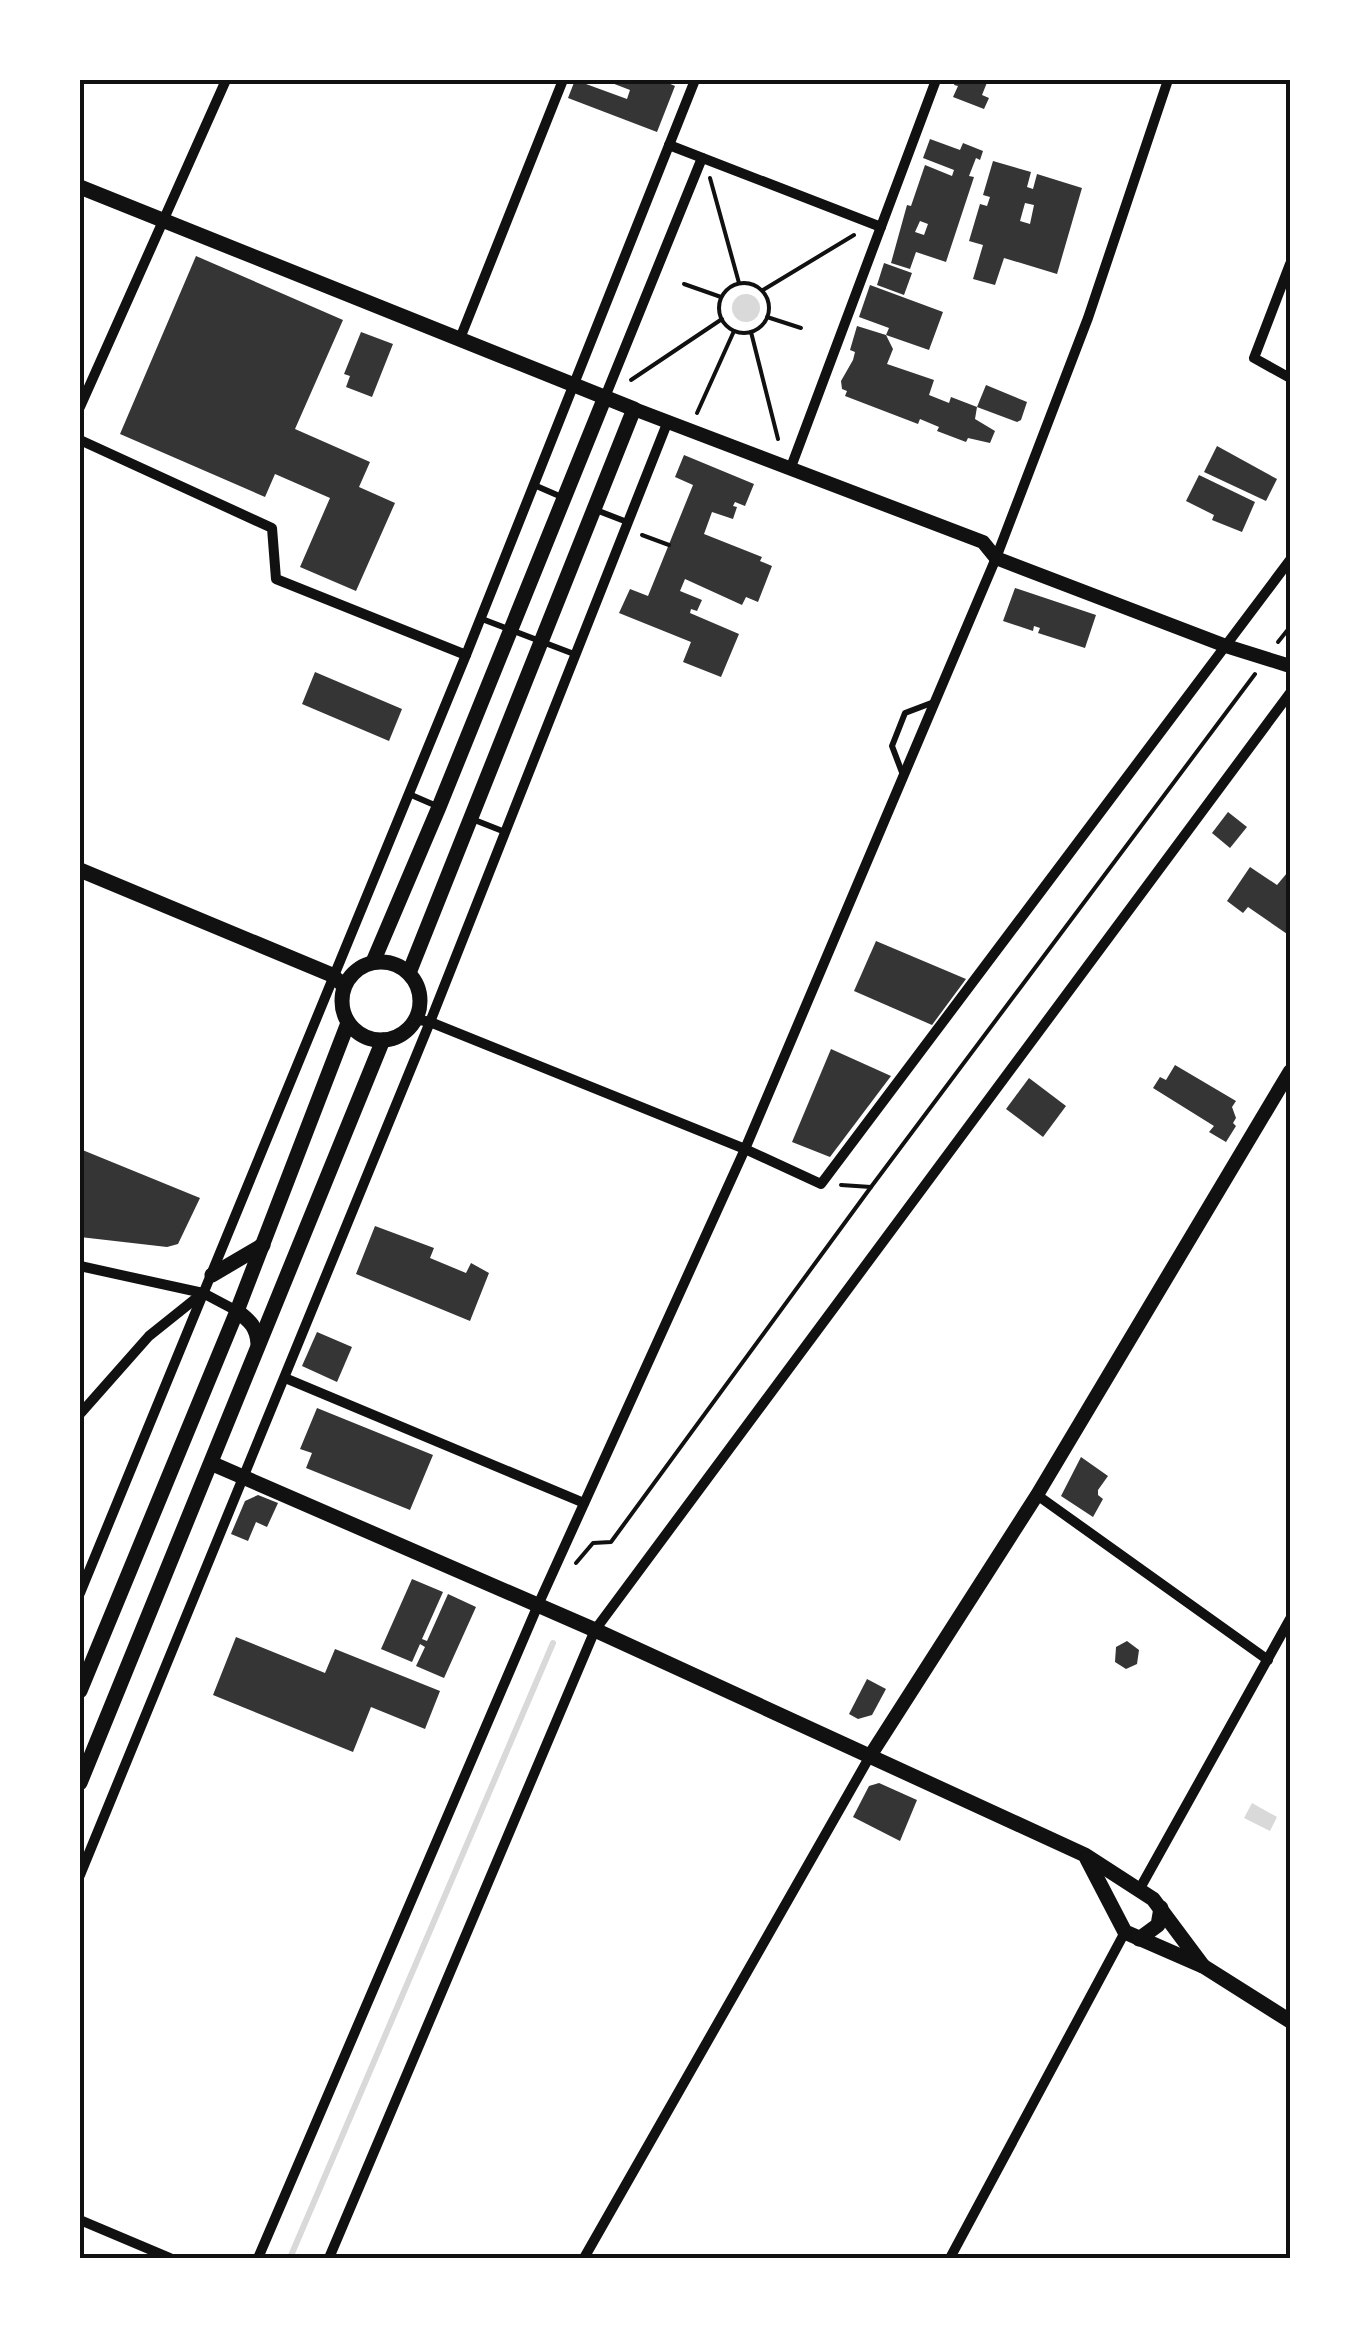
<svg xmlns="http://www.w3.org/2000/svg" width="1370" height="2338" font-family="Montserrat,sans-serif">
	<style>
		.water { fill: #d9d9d9 }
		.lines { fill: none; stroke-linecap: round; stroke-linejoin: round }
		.stream { stroke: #d9d9d9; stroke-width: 6 }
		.building { fill: #353535; fill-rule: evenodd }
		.path { stroke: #111; stroke-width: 4 }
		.service { stroke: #111; stroke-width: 6 }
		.minor { stroke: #111; stroke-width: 10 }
		.tertiary { stroke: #111; stroke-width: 14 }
		.secondary { stroke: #111; stroke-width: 15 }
		.neatline { fill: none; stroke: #111; stroke-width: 4 }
	</style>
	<rect width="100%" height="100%" fill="#fff"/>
	<!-- water -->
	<g class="water">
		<circle cx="746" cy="308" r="14"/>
		<polygon points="1252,1803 1277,1817 1270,1831 1244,1818"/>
	</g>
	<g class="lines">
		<!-- stream -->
		<polyline class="stream" points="290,2258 553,1643"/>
	</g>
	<!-- building -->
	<g class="building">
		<polygon points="575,80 627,99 630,90 604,80 661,80 675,86 657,132 568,98"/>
		<polygon points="956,80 988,80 982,95 989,98 984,109 953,97 958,86 954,85"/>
		<path d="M930 139 960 150 963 143 983 151 980 160 976 158 969 176 974 177 946 262 916 252 910 269 891 263 907 205 911 206 925 165 952 176 954 170 923 158ZM920 221 928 224 924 235 915 232Z"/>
		<path d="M993 161 1031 172 1027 187 1033 189 1037 174 1082 188 1057 274 1004 258 995 285 973 279 983 245 969 241 980 204 987 206 990 197 983 195ZM1025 203 1034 205 1030 224 1020 221Z"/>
		<polygon points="196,256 343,320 295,429 370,462 359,487 395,503 356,591 300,567 330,498 275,474 265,497 120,434"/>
		<polygon points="884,263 912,273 904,295 877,285"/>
		<polygon points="870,285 943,312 929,350 886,335 889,328 859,317"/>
		<polygon points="857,326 886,335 893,349 887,364 934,380 929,395 949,403 951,397 977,407 975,419 995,431 990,443 968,438 966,442 937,431 939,427 920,419 918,424 845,396 847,391 842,389 841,381 853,360 855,352 850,350"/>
		<polygon points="361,332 393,344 372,397 346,387 350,376 344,374"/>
		<polygon points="986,385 1027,402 1021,420 1017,422 977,407"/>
		<polygon points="1217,446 1277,479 1266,501 1204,472"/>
		<polygon points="684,455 754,484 745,506 735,502 733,506 737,507 733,519 712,512 704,534 762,557 760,561 772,566 758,602 746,597 742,605 685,579 680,591 702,600 697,611 691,609 690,613 739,634 721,677 683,662 691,642 619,613 630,589 648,596 693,485 675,477"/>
		<polygon points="1199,475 1255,502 1242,532 1212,520 1214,515 1186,501"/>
		<polygon points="1015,588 1096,615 1085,648 1038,633 1040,628 1034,626 1033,631 1003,621"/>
		<polygon points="315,672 402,709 389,741 302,704"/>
		<polygon points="1228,812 1247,827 1230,848 1212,833"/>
		<polygon points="1250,867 1277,885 1287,873 1290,875 1290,936 1248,907 1243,913 1227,901"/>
		<polygon points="876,941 966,979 932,1025 854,991"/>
		<polygon points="831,1049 891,1076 830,1157 792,1142"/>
		<polygon points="1175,1065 1236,1101 1232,1107 1236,1118 1233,1123 1236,1126 1226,1142 1209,1132 1214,1126 1153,1088 1160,1077 1166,1080"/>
		<polygon points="1029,1078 1066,1106 1043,1137 1006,1109"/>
		<polygon points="80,1149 200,1198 178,1244 167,1247 80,1237"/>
		<polygon points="375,1226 434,1248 430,1258 466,1273 471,1263 489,1273 470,1321 356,1274"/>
		<polygon points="317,1332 352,1347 337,1382 302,1366"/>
		<polygon points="317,1408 433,1455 410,1510 306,1468 312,1453 300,1449"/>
		<polygon points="1081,1457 1108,1476 1098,1490 1098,1495 1103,1499 1093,1517 1061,1496"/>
		<polygon points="258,1495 278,1503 267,1527 256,1522 248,1541 231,1534 245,1501"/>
		<polygon points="412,1579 443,1592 422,1639 427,1641 448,1594 476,1607 444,1678 416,1666 425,1647 420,1644 412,1662 381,1649"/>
		<polygon points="236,1637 325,1673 335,1649 440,1691 425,1729 371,1707 353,1752 213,1695"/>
		<polygon points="1127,1641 1139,1650 1137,1664 1126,1669 1115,1662 1116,1647"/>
		<polygon points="867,1679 886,1689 872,1715 858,1719 849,1714"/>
		<polygon points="879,1783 917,1800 900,1841 853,1817 869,1786"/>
	</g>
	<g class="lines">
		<!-- path -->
		<g class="path">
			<polyline points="710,178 739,283"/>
			<circle cx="744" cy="308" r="25"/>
			<polyline points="684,284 721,297"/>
			<polyline points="763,290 854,235"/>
			<polyline points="767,317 801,328"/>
			<polyline points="751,332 778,439"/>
			<polyline points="631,380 722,319"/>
			<polyline points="697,413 734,331"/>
			<polyline points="642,535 669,545"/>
			<polyline points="1278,642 1290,627"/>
			<polyline points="841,1185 871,1187 1255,674"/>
			<polyline points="576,1563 593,1543 611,1542 871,1187"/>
		</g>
		<!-- service -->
		<g class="service">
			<polyline points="534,485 564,498"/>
			<polyline points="596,510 627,522"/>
			<polyline points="482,619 574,654"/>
			<polyline points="903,775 892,746 905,713 934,702"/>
			<polyline points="409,794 439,807"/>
			<polyline points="472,819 505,832"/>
		</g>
		<!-- minor -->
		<g class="minor">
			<polyline points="669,145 881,227"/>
			<polyline points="1290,264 1254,358 1290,378"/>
			<polyline points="459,341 563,80"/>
			<polyline points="605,397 702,158"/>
			<polyline points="80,407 226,80"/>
			<polyline points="80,440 272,528 276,579 466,655"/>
			<polyline points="791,467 936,80"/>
			<polyline points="415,1019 430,1022 745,1149 821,1184 1290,560"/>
			<polyline points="80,1266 203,1293 237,1311"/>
			<polyline points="285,1378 584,1503"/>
			<polyline points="80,1414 149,1336 199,1296"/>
			<polyline points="1037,1495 1268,1660"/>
			<polyline points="80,1593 466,655 695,80"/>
			<polyline points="80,1875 430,1022 668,421"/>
			<polyline points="1139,1890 1290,1619"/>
			<polyline points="80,2220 170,2258"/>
			<polyline points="258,2258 538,1605 745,1149 996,558 1088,318 1168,80"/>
			<polyline points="329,2258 595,1630 1290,693"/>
			<polyline points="584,2258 870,1756"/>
			<polyline points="950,2258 1125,1932"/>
		</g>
		<!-- tertiary -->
		<g class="tertiary">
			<polyline points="634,409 983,542 996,558 1226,646 1290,666"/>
			<polyline points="870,1756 1037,1495 1290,1071"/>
		</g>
		<!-- secondary -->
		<g class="secondary">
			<polyline points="80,187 634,409 409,973"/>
			<polyline points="80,870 332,975 344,986"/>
			<circle cx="381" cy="1001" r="39"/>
			<polyline points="373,962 439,807 605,397"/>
			<polyline points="212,1275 263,1245"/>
			<path d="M237 1311C250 1321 257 1327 258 1344"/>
			<polyline points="213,1464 595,1630 1085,1855 1153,1899 1203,1966"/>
			<polyline points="80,1691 237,1311 348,1023"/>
			<polyline points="80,1783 383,1040"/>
			<polyline points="1087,1859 1125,1932 1203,1966 1290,2021"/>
			<polyline points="1139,1939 1158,1925 1161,1908"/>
		</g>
	</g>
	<!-- border -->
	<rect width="1370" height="2338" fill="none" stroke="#ffffff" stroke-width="165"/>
	<rect x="82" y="82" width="1206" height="2174" class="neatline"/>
</svg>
